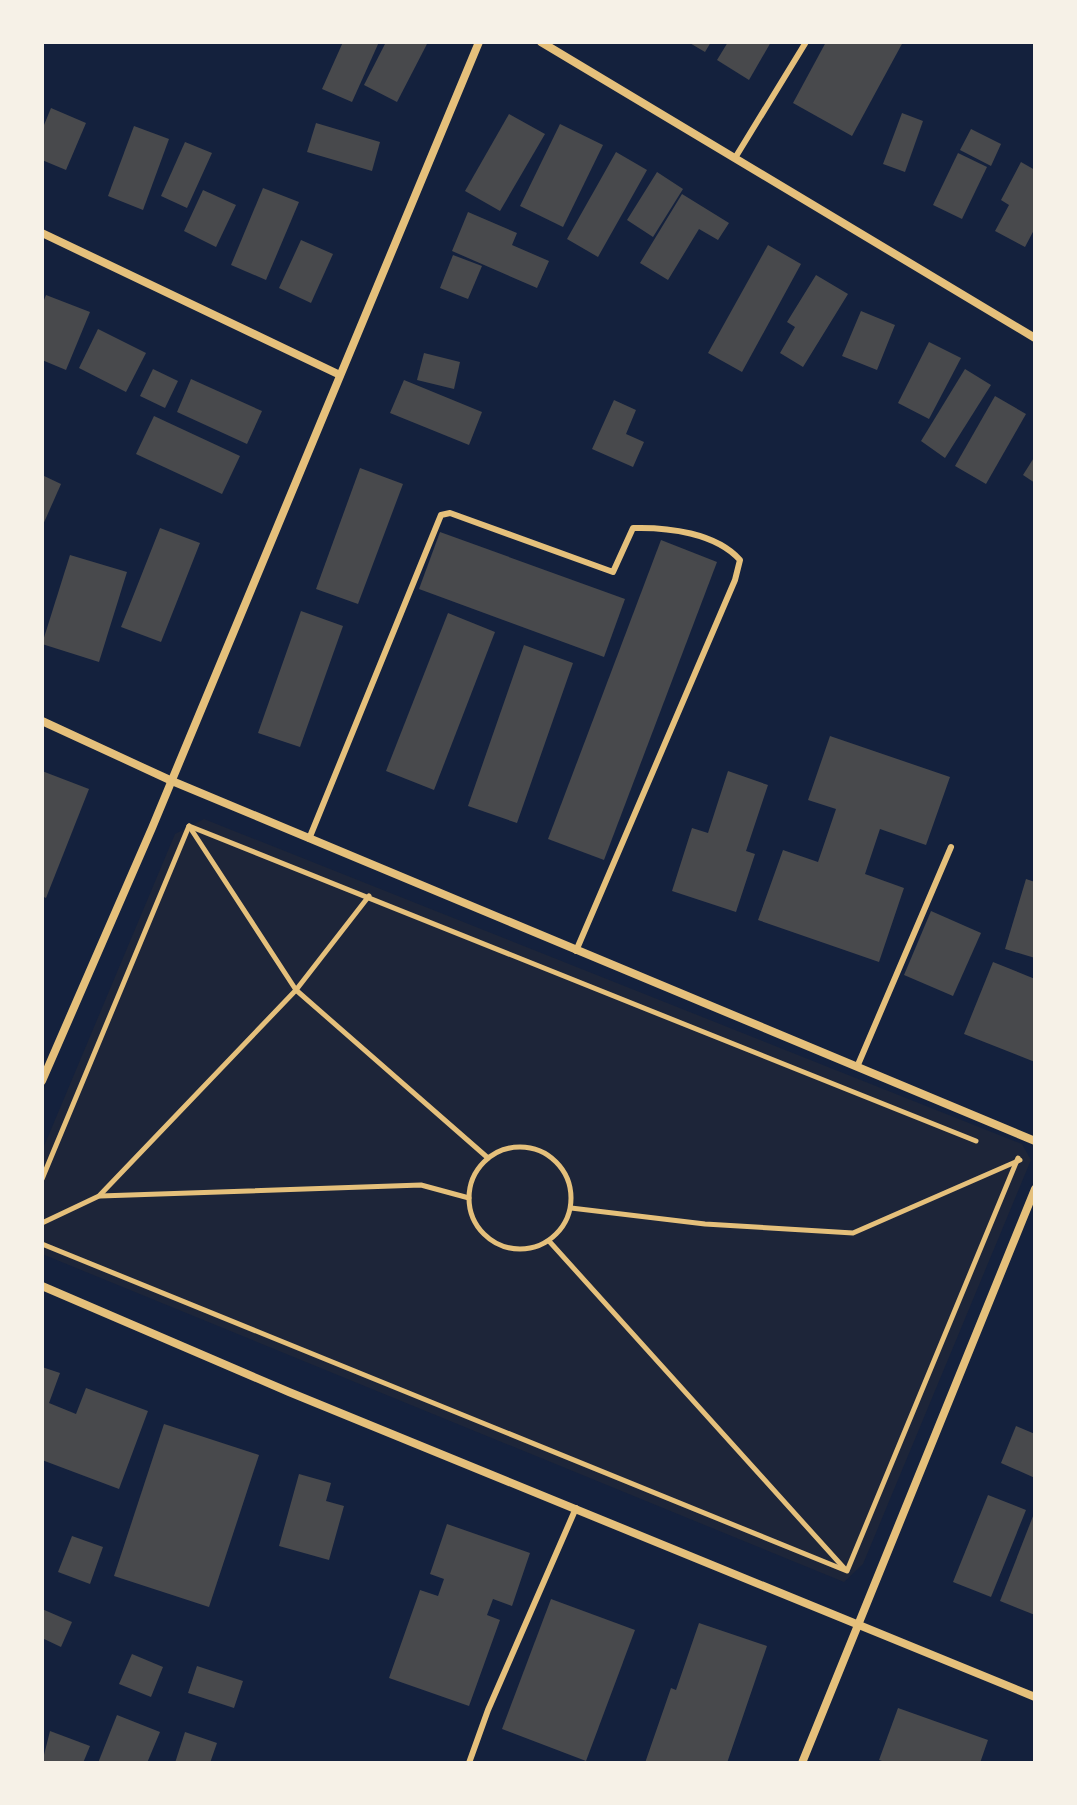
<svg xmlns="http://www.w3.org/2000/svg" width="1077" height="1805" font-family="Montserrat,sans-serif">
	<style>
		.green { fill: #1d2539 }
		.building { fill: #48494c }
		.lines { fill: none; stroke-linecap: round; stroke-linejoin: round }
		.path { stroke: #e5c07b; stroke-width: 5 }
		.service { stroke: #e5c07b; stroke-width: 6 }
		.minor { stroke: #e5c07b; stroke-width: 8 }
	</style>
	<rect width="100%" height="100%" fill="#14213d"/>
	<!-- green -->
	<polygon class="green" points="204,819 1022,1144 1031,1160 863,1564 844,1582 42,1254 42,1151 175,834"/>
	<!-- building -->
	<g class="building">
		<polygon points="343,42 379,42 352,102 322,89"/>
		<polygon points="386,42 428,42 397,102 364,85"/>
		<polygon points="688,42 711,42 705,52"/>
		<polygon points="728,42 771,42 749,80 717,60"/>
		<polygon points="826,42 903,42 852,136 793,103"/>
		<polygon points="51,108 86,123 66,170 42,160 42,130"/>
		<polygon points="902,113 923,121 905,172 883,164"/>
		<polygon points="509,114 545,134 500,211 465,191"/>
		<polygon points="316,123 380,142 372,171 307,152"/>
		<polygon points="560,124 603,145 563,227 520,206"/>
		<polygon points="134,126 169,139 143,210 108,196"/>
		<polygon points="971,129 1001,144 991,166 960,150"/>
		<polygon points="185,142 212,153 187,208 161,196"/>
		<polygon points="616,152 647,170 598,257 567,239"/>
		<polygon points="958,153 987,167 962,219 933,205"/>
		<polygon points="1021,162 1035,170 1035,228 1025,247 995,231 1009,205 1001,200"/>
		<polygon points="657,172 683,189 653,237 627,220"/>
		<polygon points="263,188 299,202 266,280 231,265"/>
		<polygon points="203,190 236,205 216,247 184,231"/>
		<polygon points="682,194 729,223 718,240 699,229 668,280 640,263"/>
		<polygon points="468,212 517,233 512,245 549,261 537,288 452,251"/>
		<polygon points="301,240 333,254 311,303 279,288"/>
		<polygon points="768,245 801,264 742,372 708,353"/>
		<polygon points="453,255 482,266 468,299 440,288"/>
		<polygon points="816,275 848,294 803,367 780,353 795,327 787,322"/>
		<polygon points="46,295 90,312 66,370 42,360 42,305"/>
		<polygon points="861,311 895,325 877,370 842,356"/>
		<polygon points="98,329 146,353 126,392 79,368"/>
		<polygon points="929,342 961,358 929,419 898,403"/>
		<polygon points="424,353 460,362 454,389 417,380"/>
		<polygon points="153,369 178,381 165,408 140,396"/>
		<polygon points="965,369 991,385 945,458 921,441"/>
		<polygon points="191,379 262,411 247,444 177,412"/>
		<polygon points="404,380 482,412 469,445 390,413"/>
		<polygon points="995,396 1026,414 986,484 955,466"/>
		<polygon points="614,400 636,410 626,434 644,442 633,467 592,449"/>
		<polygon points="154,416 240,456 222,494 136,454"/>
		<polygon points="1035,456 1035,483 1023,475"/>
		<polygon points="360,468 403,484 358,604 316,589"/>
		<polygon points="42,475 61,484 42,527"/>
		<polygon points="160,528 200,543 161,642 121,627"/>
		<polygon points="440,532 625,599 604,657 419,589"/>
		<polygon points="661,540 717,562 604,860 548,839"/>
		<polygon points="70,555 127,572 99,662 42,644"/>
		<polygon points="301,611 343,626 300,747 258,733"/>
		<polygon points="448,613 495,632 434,790 386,771"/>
		<polygon points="524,645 573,663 517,823 468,806"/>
		<polygon points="830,736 950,777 926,845 880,829 865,874 904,888 879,962 758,920 783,850 818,862 836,809 808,800"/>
		<polygon points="42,771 89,789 46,898 42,896"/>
		<polygon points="728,771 768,785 746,851 755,854 736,912 672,891 692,828 708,833"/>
		<polygon points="1026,879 1035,882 1035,958 1005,949"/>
		<polygon points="931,911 981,933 953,996 904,975"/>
		<polygon points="993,962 1035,979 1035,1062 964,1034"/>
		<polygon points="42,1367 60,1373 49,1403 76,1414 86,1388 148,1411 119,1489 42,1460"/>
		<polygon points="164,1424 259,1455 209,1607 114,1576"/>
		<polygon points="1016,1426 1035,1434 1035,1478 1001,1463"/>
		<polygon points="299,1474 331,1483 326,1501 344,1506 329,1560 279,1546"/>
		<polygon points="988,1495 1026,1510 991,1597 953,1582"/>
		<polygon points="1035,1511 1035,1615 1000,1601"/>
		<polygon points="447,1524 530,1553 512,1606 493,1599 487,1615 500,1620 469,1706 389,1678 420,1590 438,1596 444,1579 430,1574"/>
		<polygon points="72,1536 103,1547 90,1584 58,1572"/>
		<polygon points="551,1599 635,1630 586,1761 502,1729"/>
		<polygon points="42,1609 72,1622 61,1647 42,1638"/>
		<polygon points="699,1623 767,1646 727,1763 645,1763 671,1688 676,1690"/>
		<polygon points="132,1654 163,1667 151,1697 119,1684"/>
		<polygon points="197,1666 243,1681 234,1708 188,1693"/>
		<polygon points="898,1708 988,1740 980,1763 888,1763 879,1760"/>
		<polygon points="117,1715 160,1732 147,1763 98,1763"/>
		<polygon points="50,1731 90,1746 83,1763 42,1763"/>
		<polygon points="185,1732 217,1743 210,1763 175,1763"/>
	</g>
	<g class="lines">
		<!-- path -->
		<g class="path">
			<polyline points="189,826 296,990 488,1158"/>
			<circle cx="520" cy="1198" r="51"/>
			<polyline points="42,1179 189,826 976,1141"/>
			<polyline points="100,1196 421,1185 469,1198"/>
			<polyline points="571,1208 705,1224 853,1233 1020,1160"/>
			<polyline points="42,1223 99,1196 296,990 369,896"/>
			<polyline points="549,1241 844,1568"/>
			<polyline points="42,1244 847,1571 1018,1158"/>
		</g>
		<!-- service -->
		<g class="service">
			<polyline points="735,158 806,42"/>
			<path d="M309 839 441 515 450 513 613 572 633 528C668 527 716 533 740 560L735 580 576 951"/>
			<polyline points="857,1067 951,847"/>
			<polyline points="469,1763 488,1710 576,1508"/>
		</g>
		<!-- minor -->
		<g class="minor">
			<polyline points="541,42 1035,338"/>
			<polyline points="42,233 340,375"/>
			<polyline points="42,721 172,781 1035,1141"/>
			<polyline points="42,1081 152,828 479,42"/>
			<polyline points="42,1286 289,1392 1035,1697"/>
			<polyline points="802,1763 1035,1189"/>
		</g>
	</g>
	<!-- border -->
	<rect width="1077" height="1805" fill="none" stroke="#f6f1e7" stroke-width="88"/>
</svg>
